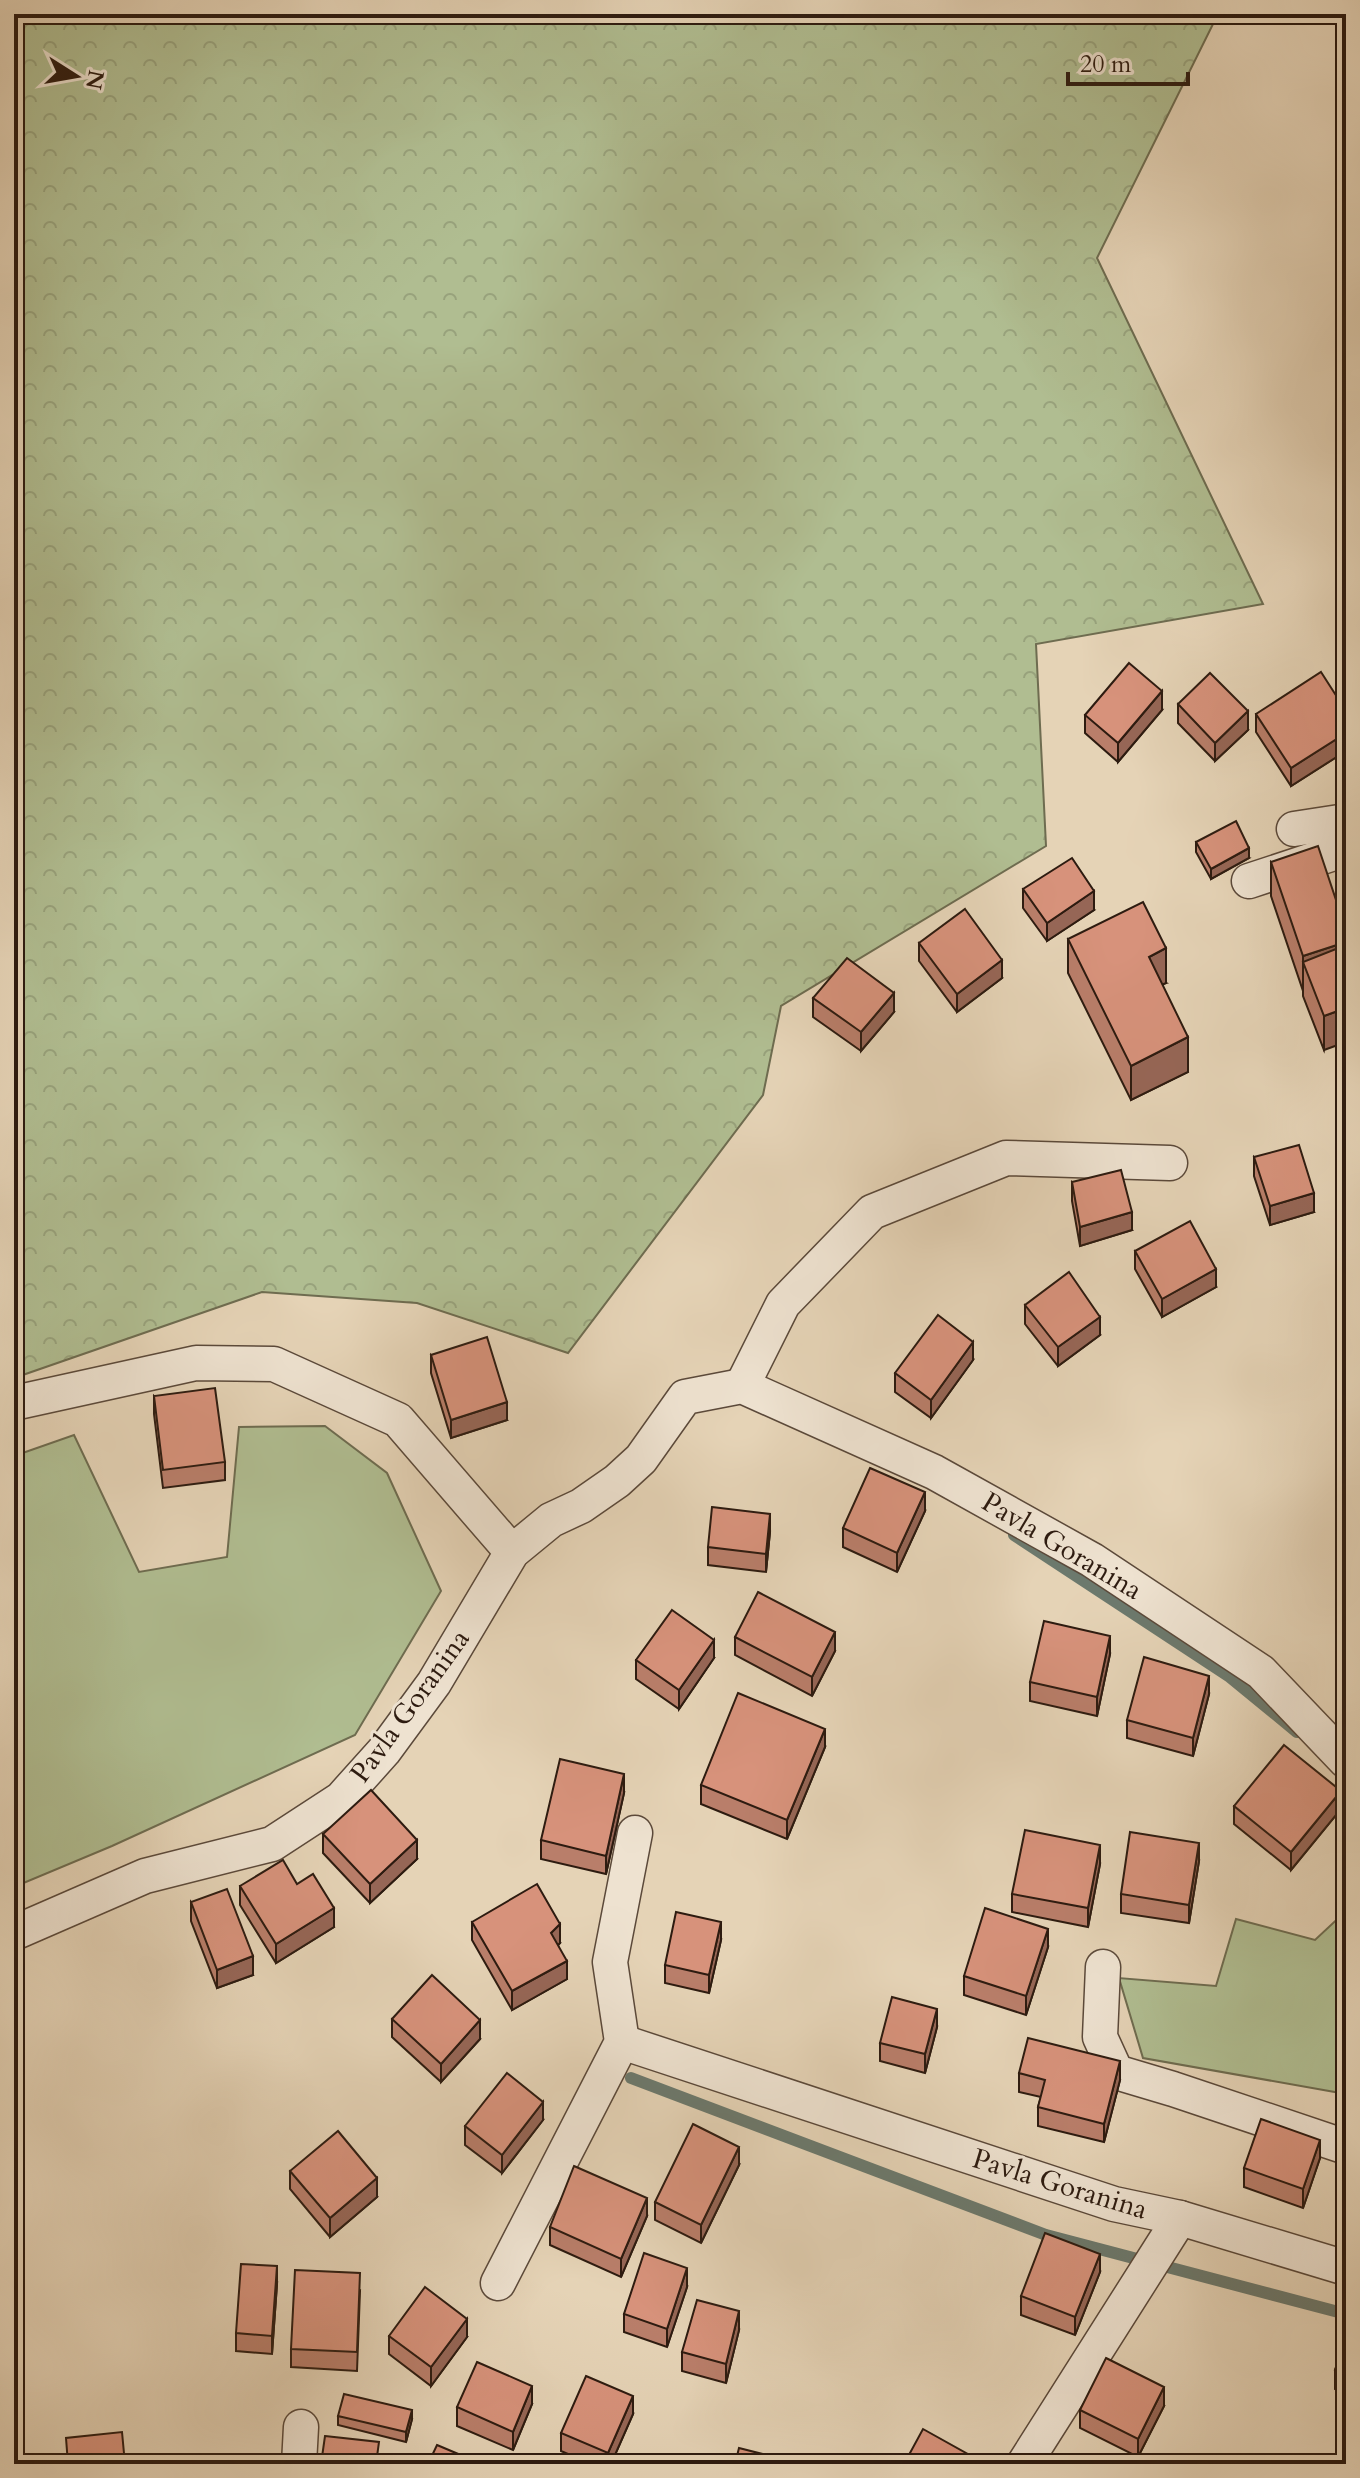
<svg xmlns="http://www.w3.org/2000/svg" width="1360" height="2478" font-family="Cardo,serif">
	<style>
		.grass { fill: #b0bd91; stroke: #6e6c50; stroke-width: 2 }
		.forest { fill: url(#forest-crowns); stroke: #6e6c50; stroke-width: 2 }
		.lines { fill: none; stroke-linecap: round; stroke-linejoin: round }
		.stream { stroke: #6c796d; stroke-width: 12 }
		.street-casing { stroke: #5b493a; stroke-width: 37 }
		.street { stroke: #eee2d0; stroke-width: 34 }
		.wall { fill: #b97e6a; stroke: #2d1b10; stroke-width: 2 }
		.shaded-wall { fill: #966656; stroke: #2d1b10; stroke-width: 2 }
		.building { fill: #d7927b; stroke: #2d1b10; stroke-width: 2 }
		.labels { text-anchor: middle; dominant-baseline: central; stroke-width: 6; stroke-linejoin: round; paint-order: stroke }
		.street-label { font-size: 28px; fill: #2d1b10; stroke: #eee2d0 }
	</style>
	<defs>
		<pattern id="forest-crowns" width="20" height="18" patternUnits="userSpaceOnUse" patternTransform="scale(2)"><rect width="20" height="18" fill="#b0bd91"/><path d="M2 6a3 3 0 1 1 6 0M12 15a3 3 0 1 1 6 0" fill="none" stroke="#98a27c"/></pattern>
	</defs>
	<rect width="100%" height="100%" fill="#e5d3b6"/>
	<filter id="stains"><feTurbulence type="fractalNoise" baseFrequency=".0025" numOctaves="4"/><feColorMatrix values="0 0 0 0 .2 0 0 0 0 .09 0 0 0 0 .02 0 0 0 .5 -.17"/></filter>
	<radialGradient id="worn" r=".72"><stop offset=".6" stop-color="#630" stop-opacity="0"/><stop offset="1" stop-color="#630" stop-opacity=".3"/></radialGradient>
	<!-- grass -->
	<g class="grass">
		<polygon points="325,1426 387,1473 441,1591 355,1735 112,1846 14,1887 14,1456 74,1435 139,1572 227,1557 239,1427"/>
		<polygon points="1346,1911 1346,2094 1143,2058 1119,1978 1216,1986 1236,1919 1315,1940"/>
	</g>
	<!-- forest -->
	<polygon class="forest" points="14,14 1218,14 1097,258 1263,604 1036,644 1046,846 781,1006 763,1095 568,1353 417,1303 262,1292 14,1378"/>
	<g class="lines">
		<!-- stream -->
		<g class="stream">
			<polyline points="1014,1535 1230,1677 1297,1732"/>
			<polyline points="631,2078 1046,2235 1346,2314"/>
		</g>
		<!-- street casing -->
		<g class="street-casing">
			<g id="street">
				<polyline points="1294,829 1346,821"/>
				<polyline points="1249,881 1346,849"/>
				<polyline points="742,1386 783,1304 872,1212 1006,1158 1170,1163"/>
				<polyline points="14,1403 196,1363 274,1364 398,1420 512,1552"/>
				<polyline points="14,1933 145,1876 272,1844 341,1799 384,1751 434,1683 512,1552 551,1520 581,1506 617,1481 641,1459 685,1397 742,1386 934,1472 1092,1560 1261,1672 1346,1761"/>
				<polyline points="1103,1967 1100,2037 1116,2072 1173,2089 1346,2147"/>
				<polyline points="622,2042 1114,2204 1180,2218 1346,2268"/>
				<polyline points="498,2283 622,2042 610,1962 635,1833"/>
				<polyline points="299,2464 301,2427"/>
				<polyline points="1024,2464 1180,2218"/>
			</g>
		</g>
		<!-- street -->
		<use href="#street" class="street"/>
	</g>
	<!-- wall -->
	<g class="wall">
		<polygon points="1178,704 1248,730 1215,761 1178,723"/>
		<polygon points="1162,710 1118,762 1085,733 1085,715"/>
		<polygon points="1346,711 1346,751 1291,786 1256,732 1256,714"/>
		<polygon points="1196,842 1249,858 1211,879 1196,852"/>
		<polygon points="1271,862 1346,930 1324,1050 1303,996 1303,991 1271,896"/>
		<polygon points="1023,889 1094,910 1047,941 1023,908"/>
		<polygon points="1068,939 1166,983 1162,984 1188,1072 1131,1100 1068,973"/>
		<polygon points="919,943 1002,978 957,1012 919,961"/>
		<polygon points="813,998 894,1012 861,1051 813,1017"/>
		<polygon points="1254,1157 1314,1212 1270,1225 1254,1176"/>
		<polygon points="1072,1182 1132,1230 1080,1246 1072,1201"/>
		<polygon points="1135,1251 1216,1287 1162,1317 1135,1269"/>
		<polygon points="1025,1305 1100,1335 1058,1366 1025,1324"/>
		<polygon points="431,1355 507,1420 451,1438 431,1373"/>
		<polygon points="973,1360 931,1418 895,1392 895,1373"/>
		<polygon points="154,1396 225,1462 225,1480 163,1488 154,1414"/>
		<polygon points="925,1511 897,1572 843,1547 843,1528"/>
		<polygon points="770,1532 766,1572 708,1565 708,1547"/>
		<polygon points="735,1637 835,1651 812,1696 735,1655"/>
		<polygon points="1110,1654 1097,1716 1030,1701 1030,1682"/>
		<polygon points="714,1658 679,1709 636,1679 636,1660"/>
		<polygon points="1209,1694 1193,1756 1127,1738 1127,1720"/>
		<polygon points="825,1747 787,1839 701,1804 701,1785"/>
		<polygon points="624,1793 606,1874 541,1859 541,1840"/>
		<polygon points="1234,1806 1341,1809 1291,1870 1234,1824"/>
		<polygon points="323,1834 417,1859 370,1903 323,1853"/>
		<polygon points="1199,1861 1189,1923 1121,1913 1121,1894"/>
		<polygon points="1100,1864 1088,1927 1012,1912 1012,1894"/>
		<polygon points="297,1884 334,1927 276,1963 240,1905 240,1886"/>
		<polygon points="191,1902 253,1975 217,1988 191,1921"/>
		<polygon points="472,1922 560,1943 558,1945 567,1979 512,2010 472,1940"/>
		<polygon points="721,1940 709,1993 665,1983 665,1965"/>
		<polygon points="1048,1947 1026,2015 964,1995 964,1976"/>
		<polygon points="392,2019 480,2039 441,2082 392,2037"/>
		<polygon points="937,2027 925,2073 880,2061 880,2043"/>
		<polygon points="1019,2073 1120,2080 1104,2142 1038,2126 1038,2107 1041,2097 1019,2092"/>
		<polygon points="543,2120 502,2173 465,2145 465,2126"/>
		<polygon points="1320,2158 1303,2208 1244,2187 1244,2168"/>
		<polygon points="739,2165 701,2243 655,2220 655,2202"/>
		<polygon points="290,2171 377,2197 330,2237 290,2189"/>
		<polygon points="647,2216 621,2277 550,2245 550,2227"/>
		<polygon points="1100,2272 1075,2335 1021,2315 1021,2296"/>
		<polygon points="277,2284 272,2354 236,2351 236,2333"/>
		<polygon points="687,2287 667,2347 624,2332 624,2314"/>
		<polygon points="360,2291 357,2371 291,2367 291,2349"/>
		<polygon points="739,2330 726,2383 682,2371 682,2352"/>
		<polygon points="389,2336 467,2337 431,2386 389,2354"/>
		<polygon points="1346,2340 1346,2393 1335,2389 1335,2370"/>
		<polygon points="532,2404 513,2450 457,2426 457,2407"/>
		<polygon points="1164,2406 1138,2457 1080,2428 1080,2410"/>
		<polygon points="633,2414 611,2464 591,2464 561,2451 561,2433"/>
		<polygon points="338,2416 412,2419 406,2442 338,2425"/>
	</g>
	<!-- shaded-wall -->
	<g class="shaded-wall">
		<polygon points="1162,691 1162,710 1118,762 1118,743"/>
		<polygon points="1248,711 1248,730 1215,761 1215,743"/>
		<polygon points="1346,733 1346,751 1291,786 1291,768"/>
		<polygon points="1249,848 1249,858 1211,879 1211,869"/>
		<polygon points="1094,891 1094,910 1047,941 1047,923"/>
		<polygon points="1346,942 1346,976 1303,962 1303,991 1303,956"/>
		<polygon points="1166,948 1166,983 1149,991 1149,957"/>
		<polygon points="1002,960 1002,978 957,1012 957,994"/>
		<polygon points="894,993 894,1012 861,1051 861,1032"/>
		<polygon points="1346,1008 1346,1042 1324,1050 1324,1016"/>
		<polygon points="1188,1037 1188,1072 1131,1100 1131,1066"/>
		<polygon points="1314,1193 1314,1212 1270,1225 1270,1206"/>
		<polygon points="1132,1212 1132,1230 1080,1246 1080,1227"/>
		<polygon points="1216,1269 1216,1287 1162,1317 1162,1299"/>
		<polygon points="1100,1317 1100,1335 1058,1366 1058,1347"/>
		<polygon points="973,1342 973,1360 931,1418 931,1400"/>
		<polygon points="507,1402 507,1420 451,1438 451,1420"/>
		<polygon points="925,1492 925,1511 897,1572 897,1553"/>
		<polygon points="770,1514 770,1532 766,1572 766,1554"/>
		<polygon points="19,1542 19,1560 14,1562 14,1544"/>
		<polygon points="835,1632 835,1651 812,1696 812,1677"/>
		<polygon points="1110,1636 1110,1654 1097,1716 1097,1697"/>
		<polygon points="714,1640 714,1658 679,1709 679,1690"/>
		<polygon points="1209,1676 1209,1694 1193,1756 1193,1738"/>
		<polygon points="825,1729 825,1747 787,1839 787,1820"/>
		<polygon points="624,1774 624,1793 606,1874 606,1856"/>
		<polygon points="1341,1791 1341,1809 1291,1870 1291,1852"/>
		<polygon points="417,1840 417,1859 370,1903 370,1884"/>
		<polygon points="1199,1843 1199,1861 1189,1923 1189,1905"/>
		<polygon points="1100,1845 1100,1864 1088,1927 1088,1908"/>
		<polygon points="334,1908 334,1927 276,1963 276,1944"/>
		<polygon points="721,1922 721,1940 709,1993 709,1975"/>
		<polygon points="560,1924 560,1943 551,1952 551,1933"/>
		<polygon points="1048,1929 1048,1947 1026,2015 1026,1996"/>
		<polygon points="253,1956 253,1975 217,1988 217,1970"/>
		<polygon points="567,1961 567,1979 512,2010 512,1991"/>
		<polygon points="937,2009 937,2027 925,2073 925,2054"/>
		<polygon points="480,2020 480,2039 441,2082 441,2064"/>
		<polygon points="1120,2061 1120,2080 1104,2142 1104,2124"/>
		<polygon points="543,2102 543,2120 502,2173 502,2155"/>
		<polygon points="1320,2140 1320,2158 1303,2208 1303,2189"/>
		<polygon points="739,2147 739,2165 701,2243 701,2225"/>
		<polygon points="377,2178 377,2197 330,2237 330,2218"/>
		<polygon points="647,2198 647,2216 621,2277 621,2259"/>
		<polygon points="1100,2254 1100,2272 1075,2335 1075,2317"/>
		<polygon points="277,2266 277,2284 272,2354 272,2336"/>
		<polygon points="687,2268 687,2287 667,2347 667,2329"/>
		<polygon points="739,2311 739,2330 726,2383 726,2364"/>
		<polygon points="467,2319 467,2337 431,2386 431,2367"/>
		<polygon points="532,2386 532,2404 513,2450 513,2432"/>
		<polygon points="1164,2387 1164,2406 1138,2457 1138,2439"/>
		<polygon points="633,2396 633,2414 611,2464 608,2464 608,2453"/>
		<polygon points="412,2410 412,2419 406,2442 406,2432"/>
	</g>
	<!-- building -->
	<g class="building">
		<polygon points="1129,663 1162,691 1118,743 1085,715"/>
		<polygon points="1321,672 1346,711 1346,733 1291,768 1256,714"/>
		<polygon points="1210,673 1248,711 1215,743 1178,704"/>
		<polygon points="1236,821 1249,848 1211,869 1196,842"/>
		<polygon points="1318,846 1346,930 1346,942 1303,956 1271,862"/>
		<polygon points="1072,858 1094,891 1047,923 1023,889"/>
		<polygon points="1143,902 1166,948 1149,957 1188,1037 1131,1066 1068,939"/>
		<polygon points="965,909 1002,960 957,994 919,943"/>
		<polygon points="1346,945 1346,1008 1324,1016 1303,962"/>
		<polygon points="847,958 894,993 861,1032 813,998"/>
		<polygon points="1299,1145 1314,1193 1270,1206 1254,1157"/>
		<polygon points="1121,1170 1132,1212 1080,1227 1072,1182"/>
		<polygon points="1190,1221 1216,1269 1162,1299 1135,1251"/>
		<polygon points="1069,1272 1100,1317 1058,1347 1025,1305"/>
		<polygon points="938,1315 973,1342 931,1400 895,1373"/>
		<polygon points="487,1337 507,1402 451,1420 431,1355"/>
		<polygon points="215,1388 225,1462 163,1470 154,1396"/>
		<polygon points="870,1468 925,1492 897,1553 843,1528"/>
		<polygon points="712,1507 770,1514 766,1554 708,1547"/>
		<polygon points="14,1528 19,1542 14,1544"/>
		<polygon points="758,1592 835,1632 812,1677 735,1637"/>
		<polygon points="672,1610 714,1640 679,1690 636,1660"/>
		<polygon points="1044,1621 1110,1636 1097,1697 1030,1682"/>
		<polygon points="1144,1657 1209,1676 1193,1738 1127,1720"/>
		<polygon points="738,1693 825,1729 787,1820 701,1785"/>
		<polygon points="1284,1745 1341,1791 1291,1852 1234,1806"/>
		<polygon points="560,1759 624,1774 606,1856 541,1840"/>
		<polygon points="371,1790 417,1840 370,1884 323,1834"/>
		<polygon points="1025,1830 1100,1845 1088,1908 1012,1894"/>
		<polygon points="1130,1832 1199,1843 1189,1905 1121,1894"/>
		<polygon points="283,1860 297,1884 313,1874 334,1908 276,1944 240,1886"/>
		<polygon points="537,1884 560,1924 551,1933 567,1961 512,1991 472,1922"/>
		<polygon points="227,1889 253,1956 217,1970 191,1902"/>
		<polygon points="985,1908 1048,1929 1026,1996 964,1976"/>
		<polygon points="676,1912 721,1922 709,1975 665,1965"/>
		<polygon points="432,1975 480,2020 441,2064 392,2019"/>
		<polygon points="892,1997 937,2009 925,2054 880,2043"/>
		<polygon points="1028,2038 1120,2061 1104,2124 1038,2107 1045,2080 1019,2073"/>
		<polygon points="507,2073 543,2102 502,2155 465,2126"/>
		<polygon points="1261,2119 1320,2140 1303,2189 1244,2168"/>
		<polygon points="693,2124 739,2147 701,2225 655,2202"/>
		<polygon points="338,2131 377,2178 330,2218 290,2171"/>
		<polygon points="574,2166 647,2198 621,2259 550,2227"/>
		<polygon points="1045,2233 1100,2254 1075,2317 1021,2296"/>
		<polygon points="644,2253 687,2268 667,2329 624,2314"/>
		<polygon points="241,2264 277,2266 272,2336 236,2333"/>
		<polygon points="295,2270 360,2273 357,2352 291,2349"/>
		<polygon points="425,2287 467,2319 431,2367 389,2336"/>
		<polygon points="697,2300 739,2311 726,2364 682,2352"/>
		<polygon points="1346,2340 1346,2374 1335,2370"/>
		<polygon points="1106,2358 1164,2387 1138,2439 1080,2410"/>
		<polygon points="477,2362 532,2386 513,2432 457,2407"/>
		<polygon points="586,2376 633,2396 608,2453 561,2433"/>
		<polygon points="344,2394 412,2410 406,2432 338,2416"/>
		<polygon points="923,2429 982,2462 981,2464 904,2464"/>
		<polygon points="122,2432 125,2464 68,2464 66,2438"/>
		<polygon points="325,2436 379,2442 376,2464 321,2464"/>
		<polygon points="437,2445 482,2464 428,2464"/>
		<polygon points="739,2448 786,2460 785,2464 735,2464"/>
	</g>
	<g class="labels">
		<!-- street labels -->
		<g class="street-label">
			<text transform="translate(1062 1546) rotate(31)">Pavla Goranina</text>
			<text transform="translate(410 1706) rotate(-54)">Pavla Goranina</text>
			<text transform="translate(1060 2184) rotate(17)">Pavla Goranina</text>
		</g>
	</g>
	<!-- margin -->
	<rect width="1360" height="2478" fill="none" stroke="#e5d3b6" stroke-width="48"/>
	<rect x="16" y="16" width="1328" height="2446" fill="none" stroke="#2d1b10" stroke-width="4"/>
	<rect x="24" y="24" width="1312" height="2430" fill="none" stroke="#2d1b10" stroke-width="2"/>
	<!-- north arrow -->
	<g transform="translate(76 76) rotate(101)" stroke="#eee2d0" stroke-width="6" paint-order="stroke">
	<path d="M0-6L14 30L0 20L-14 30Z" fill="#2d1b10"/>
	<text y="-12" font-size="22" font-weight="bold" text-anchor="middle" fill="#2d1b10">N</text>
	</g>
	<!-- scale -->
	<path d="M1068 72v12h120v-12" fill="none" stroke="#2d1b10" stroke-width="4"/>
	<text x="1080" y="72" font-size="24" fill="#2d1b10" stroke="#eee2d0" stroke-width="6" paint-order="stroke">20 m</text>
	<rect width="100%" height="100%" filter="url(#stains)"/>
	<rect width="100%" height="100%" fill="url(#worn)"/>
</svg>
